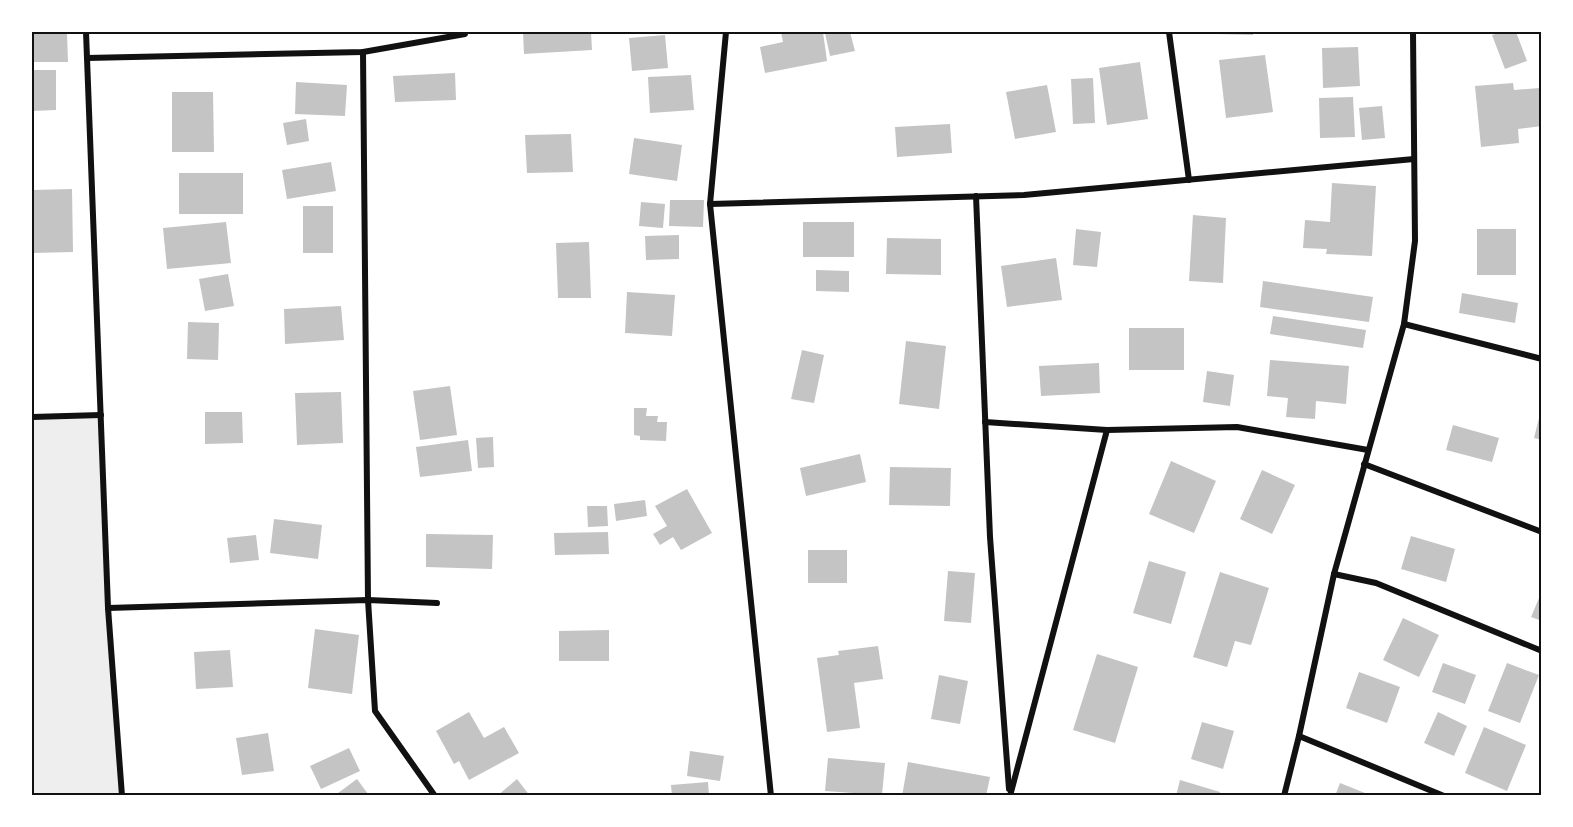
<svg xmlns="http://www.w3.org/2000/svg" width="1573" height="827" font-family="'Nunito Sans',sans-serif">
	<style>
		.green { fill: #eee }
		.building { fill: #c4c4c4 }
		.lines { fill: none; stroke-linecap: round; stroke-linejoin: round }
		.minor { stroke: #111; stroke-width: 6 }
		.neatline { fill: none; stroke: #111; stroke-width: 2 }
	</style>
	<rect width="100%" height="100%" fill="#fff"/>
	<!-- green -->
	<polygon class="green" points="101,415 122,795 32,795 32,417"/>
	<!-- building -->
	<g class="building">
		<polygon points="523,32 591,32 592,50 524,54"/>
		<polygon points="781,32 823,32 827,61 765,73 760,47 783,42"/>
		<polygon points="834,32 850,32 855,51 830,56 825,33"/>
		<polygon points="1216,32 1253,32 1253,35 1215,34"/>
		<polygon points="1502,32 1516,32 1527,61 1505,69 1492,35"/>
		<polygon points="32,34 67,34 68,62 32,62"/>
		<polygon points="665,35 668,68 632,71 629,38"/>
		<polygon points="1358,47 1360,86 1323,88 1322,48"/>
		<polygon points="1265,55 1273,112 1226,118 1219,60"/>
		<polygon points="1140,62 1148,119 1107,125 1099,68"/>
		<polygon points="32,70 56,70 56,110 32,111"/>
		<polygon points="455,73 456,100 395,102 393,76"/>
		<polygon points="691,75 694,110 650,113 648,77"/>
		<polygon points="1093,78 1095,123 1073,124 1071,79"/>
		<polygon points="296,82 347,85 345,116 295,114"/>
		<polygon points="1513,83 1514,90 1540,88 1542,126 1518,129 1519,143 1481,147 1475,86"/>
		<polygon points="1047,85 1056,132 1015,139 1006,92"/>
		<polygon points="172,92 213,92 214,152 172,152"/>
		<polygon points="1353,97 1355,137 1320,138 1319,98"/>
		<polygon points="1382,106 1385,138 1362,140 1359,108"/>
		<polygon points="306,119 309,141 287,145 283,123"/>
		<polygon points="950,124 952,153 897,157 895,127"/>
		<polygon points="571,134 573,172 527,173 525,135"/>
		<polygon points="634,138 682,145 677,181 629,174"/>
		<polygon points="331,162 336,191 287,199 282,170"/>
		<rect x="179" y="173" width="64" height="41"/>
		<polygon points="1332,183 1376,186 1372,256 1326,254 1327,249 1303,248 1305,220 1330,222"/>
		<polygon points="72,189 73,252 33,253 32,190"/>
		<polygon points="670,200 704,200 703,227 669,226"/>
		<polygon points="641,202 665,204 663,228 639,226"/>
		<rect x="303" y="206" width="30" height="47"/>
		<polygon points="1193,215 1226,218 1223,283 1189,281"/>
		<polygon points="226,222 231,263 167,269 163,228"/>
		<rect x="803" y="222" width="51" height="35"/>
		<polygon points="1076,229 1101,232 1097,267 1073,265"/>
		<rect x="1477" y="229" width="39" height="46"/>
		<polygon points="679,235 679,259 646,260 645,236"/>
		<polygon points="887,238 941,239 941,275 886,274"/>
		<polygon points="589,242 591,298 558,298 556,243"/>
		<polygon points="1056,258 1062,300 1007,307 1001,266"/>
		<polygon points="816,270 849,271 849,292 816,291"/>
		<polygon points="228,274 234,306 205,311 199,279"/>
		<polygon points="1263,281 1373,297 1369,322 1260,307"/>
		<polygon points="627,292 675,295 672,336 625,333"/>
		<polygon points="1462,293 1518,303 1515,323 1459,313"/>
		<polygon points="341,306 344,340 285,344 284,309"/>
		<polygon points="1273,316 1366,330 1363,348 1270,334"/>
		<polygon points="188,322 219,323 218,360 187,359"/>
		<rect x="1129" y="328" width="55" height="42"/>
		<polygon points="906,341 946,346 939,409 899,404"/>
		<polygon points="802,350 824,355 814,403 791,399"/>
		<polygon points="1270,360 1349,366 1346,404 1316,401 1315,419 1286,417 1288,398 1267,396"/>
		<polygon points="1099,363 1100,393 1041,396 1039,366"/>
		<polygon points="1207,371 1234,375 1230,406 1203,402"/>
		<polygon points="450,386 457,435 420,440 413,391"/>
		<polygon points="341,392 343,443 297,445 295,393"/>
		<polygon points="634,408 647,408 646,416 658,416 657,422 667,422 666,441 640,440 640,436 634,435"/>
		<polygon points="1541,410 1542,410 1542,440 1534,438"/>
		<polygon points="205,412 242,412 243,443 205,444"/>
		<polygon points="1453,425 1499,438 1492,462 1446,450"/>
		<polygon points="493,437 494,467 478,468 476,438"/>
		<polygon points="468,440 472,471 420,477 416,447"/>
		<polygon points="860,454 866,482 806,496 800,468"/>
		<polygon points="1171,461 1216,481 1194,533 1149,514"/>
		<polygon points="890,467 951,468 950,506 889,505"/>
		<polygon points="1262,470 1295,485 1272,534 1240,519"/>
		<polygon points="687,489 712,533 681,550 673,537 660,545 653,534 667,526 655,506"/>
		<polygon points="645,500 647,516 616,521 614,504"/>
		<polygon points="587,506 607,506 608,526 588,527"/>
		<polygon points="274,519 322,525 318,559 270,553"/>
		<polygon points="608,532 609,554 555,555 554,533"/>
		<polygon points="426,534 493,535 492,569 426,567"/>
		<polygon points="256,535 259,560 230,563 227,538"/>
		<polygon points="1411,536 1455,549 1446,582 1401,569"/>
		<rect x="808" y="550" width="39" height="33"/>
		<polygon points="1149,561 1186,572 1171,624 1133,613"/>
		<polygon points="948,571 975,573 971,623 944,621"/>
		<polygon points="1220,572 1269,588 1251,645 1235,641 1227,667 1193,657"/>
		<polygon points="1542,591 1542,621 1531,617"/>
		<polygon points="1403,618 1439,635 1419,677 1383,660"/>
		<polygon points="315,629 359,635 352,694 308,688"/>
		<polygon points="609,630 609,661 559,661 559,631"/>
		<polygon points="878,646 883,679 854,683 860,728 827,732 817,658 839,655 838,651"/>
		<polygon points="230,650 233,687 196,689 194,652"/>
		<polygon points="1097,654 1138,667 1115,743 1073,730"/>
		<polygon points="1443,663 1476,675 1465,704 1432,692"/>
		<polygon points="1507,663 1539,675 1520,723 1488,711"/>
		<polygon points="1359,672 1400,687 1387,723 1346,708"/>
		<polygon points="939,675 968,681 960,724 931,719"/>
		<polygon points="469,712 484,738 504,727 519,753 469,780 459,761 454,764 436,731"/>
		<polygon points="1438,712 1467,726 1454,756 1424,743"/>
		<polygon points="1202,722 1234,731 1223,769 1191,759"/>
		<polygon points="1484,727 1526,745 1507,791 1465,773"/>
		<polygon points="268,733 274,771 242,775 236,738"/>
		<polygon points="349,748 360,771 321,789 310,766"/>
		<polygon points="690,751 724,756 720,781 687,776"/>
		<polygon points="828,758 885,763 882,795 825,791"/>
		<polygon points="908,762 990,777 986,796 902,796"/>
		<polygon points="357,779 368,794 366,796 334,796"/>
		<polygon points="517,779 530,796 497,796"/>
		<polygon points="1180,780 1220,792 1219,796 1176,796"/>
		<polygon points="708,782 709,796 672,796 671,785"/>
		<polygon points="1340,783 1370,795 1370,796 1335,796"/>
	</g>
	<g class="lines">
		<!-- minor -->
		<g class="minor">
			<polyline points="86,32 108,608 122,796"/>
			<polyline points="726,32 710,204 771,796"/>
			<polyline points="1169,32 1189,180"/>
			<polyline points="363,52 368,600 375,711 435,796"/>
			<polyline points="87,58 363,52 465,34 465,32"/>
			<polyline points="976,196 990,537 1009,789"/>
			<polyline points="710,204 1024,195 1414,159"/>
			<polyline points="1404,324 1542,359"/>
			<polyline points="32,417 101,415"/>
			<polyline points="985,422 1107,430"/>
			<polyline points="1364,464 1542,532"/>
			<polyline points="1334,574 1376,583 1542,651"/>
			<polyline points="108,608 368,600 437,603"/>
			<polyline points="1299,736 1444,796"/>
			<polyline points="1010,796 1107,430 1237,427 1368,450"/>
			<polyline points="1284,796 1299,736 1334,574 1404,324 1415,241 1413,32"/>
		</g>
	</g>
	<!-- border -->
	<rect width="1573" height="827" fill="none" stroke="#ffffff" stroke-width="66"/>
	<rect x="33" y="33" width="1507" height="761" class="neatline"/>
</svg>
